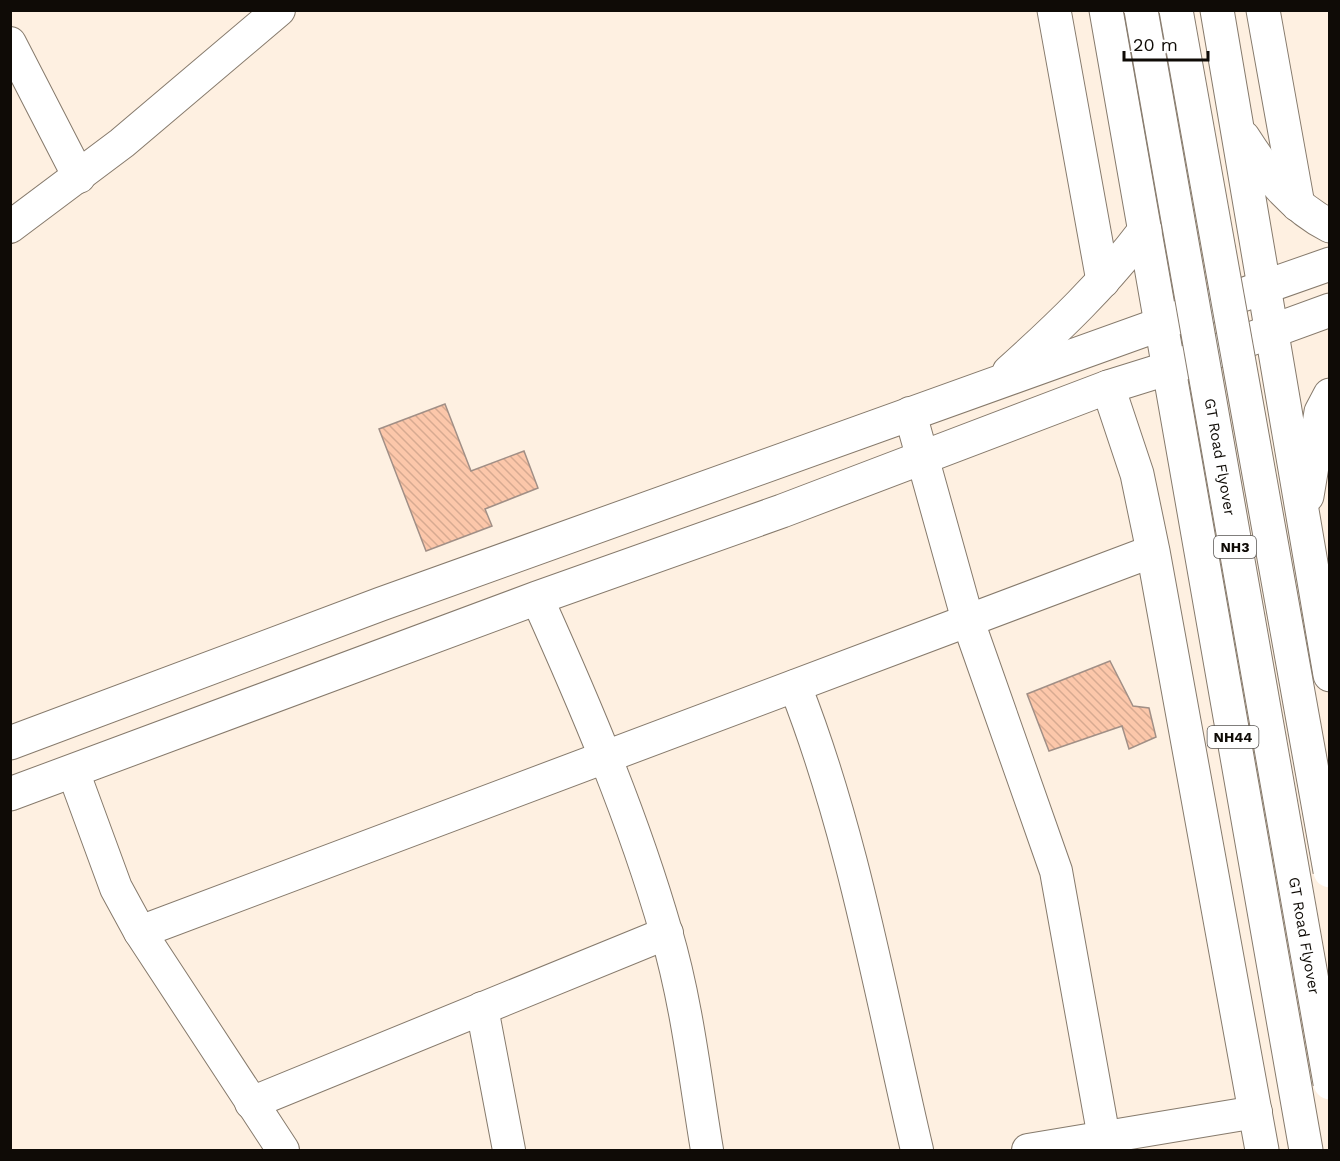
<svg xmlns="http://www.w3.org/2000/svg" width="1340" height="1161" font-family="'Work Sans',sans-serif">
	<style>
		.building { fill: url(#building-back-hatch); stroke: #a18f86; stroke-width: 1.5 }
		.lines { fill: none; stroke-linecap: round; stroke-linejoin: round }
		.minor-casing { stroke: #867a6c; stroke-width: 34 }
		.tertiary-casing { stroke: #867a6c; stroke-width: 35 }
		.secondary-casing { stroke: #867a6c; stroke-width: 35 }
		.trunk-casing { stroke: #867a6c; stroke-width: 35 }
		.minor { stroke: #fff; stroke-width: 32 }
		.tertiary { stroke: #fff; stroke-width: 33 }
		.secondary { stroke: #fff; stroke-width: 33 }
		.trunk { stroke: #fff; stroke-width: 33 }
		.trunk-bridge-casing { stroke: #867a6c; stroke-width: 35; stroke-linecap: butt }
		.trunk-bridge { stroke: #fff; stroke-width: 33 }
		.labels { text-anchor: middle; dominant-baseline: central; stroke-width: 4.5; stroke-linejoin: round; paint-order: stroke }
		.shield { fill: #fff; stroke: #575451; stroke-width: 1.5 }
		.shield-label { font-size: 14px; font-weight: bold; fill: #0f0b06 }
		.street-label { font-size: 15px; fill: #0f0b06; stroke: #fff }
	</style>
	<defs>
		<pattern id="building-back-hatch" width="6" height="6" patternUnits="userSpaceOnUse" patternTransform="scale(1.5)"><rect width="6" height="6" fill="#fcc7aa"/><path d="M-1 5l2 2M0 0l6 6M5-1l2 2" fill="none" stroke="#d7aa91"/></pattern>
	</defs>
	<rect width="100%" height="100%" fill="#fef0e1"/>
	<!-- building -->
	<g class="building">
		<polygon points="445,404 471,471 524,451 538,488 485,509 492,526 426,551 379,429"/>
		<polygon points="1110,661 1133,706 1149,708 1156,737 1129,749 1122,726 1049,751 1027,694"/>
	</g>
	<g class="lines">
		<!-- minor casing -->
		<g class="minor-casing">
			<g id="minor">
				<polyline points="10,43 79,177"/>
				<polyline points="10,227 122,143 279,10"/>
				<polyline points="910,413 968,621 1056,871 1104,1138"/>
				<path d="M537 598C586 707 633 817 666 932 687 1003 695 1078 707 1150"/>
				<path d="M795 686C853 833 881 997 917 1150"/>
				<polyline points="73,771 116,888 140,932 283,1150"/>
				<polyline points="140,932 1153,551"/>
				<polyline points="482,1008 509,1150"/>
				<polyline points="251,1103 667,933"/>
				<polyline points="1028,1150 1256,1112"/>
			</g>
		</g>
		<!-- tertiary casing -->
		<g class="tertiary-casing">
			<g id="tertiary">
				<polyline points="1054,10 1103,281"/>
				<polyline points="1263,10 1298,205"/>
				<polyline points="1108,387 1137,474 1153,551 1262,1150"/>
			</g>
		</g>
		<!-- secondary casing -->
		<g class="secondary-casing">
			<g id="secondary">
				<path d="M1009 372C1058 328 1105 283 1145 230"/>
				<polyline points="10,743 381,604 1161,324"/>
				<polyline points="10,794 537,598 782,511 1108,387 1169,368"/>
			</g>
		</g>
		<!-- trunk casing -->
		<g class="trunk-casing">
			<g id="trunk">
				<polyline points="1106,10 1306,1150"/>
				<polyline points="1217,10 1330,675"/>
				<path d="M1243 137C1266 173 1291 206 1330 226"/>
				<polyline points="1168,321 1330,264"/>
				<polyline points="1176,366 1330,310"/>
				<polyline points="1307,496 1321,412 1330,395"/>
			</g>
		</g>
		<!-- minor -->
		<use href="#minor" class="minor"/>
		<!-- tertiary -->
		<use href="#tertiary" class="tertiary"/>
		<!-- secondary -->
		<use href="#secondary" class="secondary"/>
		<!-- trunk -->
		<use href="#trunk" class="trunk"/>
		<!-- trunk-bridge casing -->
		<g class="trunk-bridge-casing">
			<g id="trunk-bridge">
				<path id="s1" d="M1141 10 1330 1083"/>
				<polyline points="1176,10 1330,871"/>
			</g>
		</g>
		<!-- trunk-bridge -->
		<use href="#trunk-bridge" class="trunk-bridge"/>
	</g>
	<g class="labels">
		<!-- shield labels -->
		<g class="shield">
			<rect x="1214" y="536" width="42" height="22" rx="4.5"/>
			<rect x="1207.5" y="726" width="51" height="22" rx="4.5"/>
		</g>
		<g class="shield-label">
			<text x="1235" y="547">NH3</text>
			<text x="1233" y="737">NH44</text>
		</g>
		<!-- street labels -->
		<g class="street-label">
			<text stroke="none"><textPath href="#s1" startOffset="454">GT Road Flyover</textPath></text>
			<text stroke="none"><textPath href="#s1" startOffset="940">GT Road Flyover</textPath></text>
		</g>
	</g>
	<!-- border -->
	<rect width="1340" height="1161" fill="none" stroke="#0f0b06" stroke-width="24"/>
	<!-- scale -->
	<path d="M1124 51v9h84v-9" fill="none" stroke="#0f0b06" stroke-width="3"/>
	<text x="1133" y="51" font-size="18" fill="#0f0b06" stroke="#ffffff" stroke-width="4.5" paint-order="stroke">20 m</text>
</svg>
